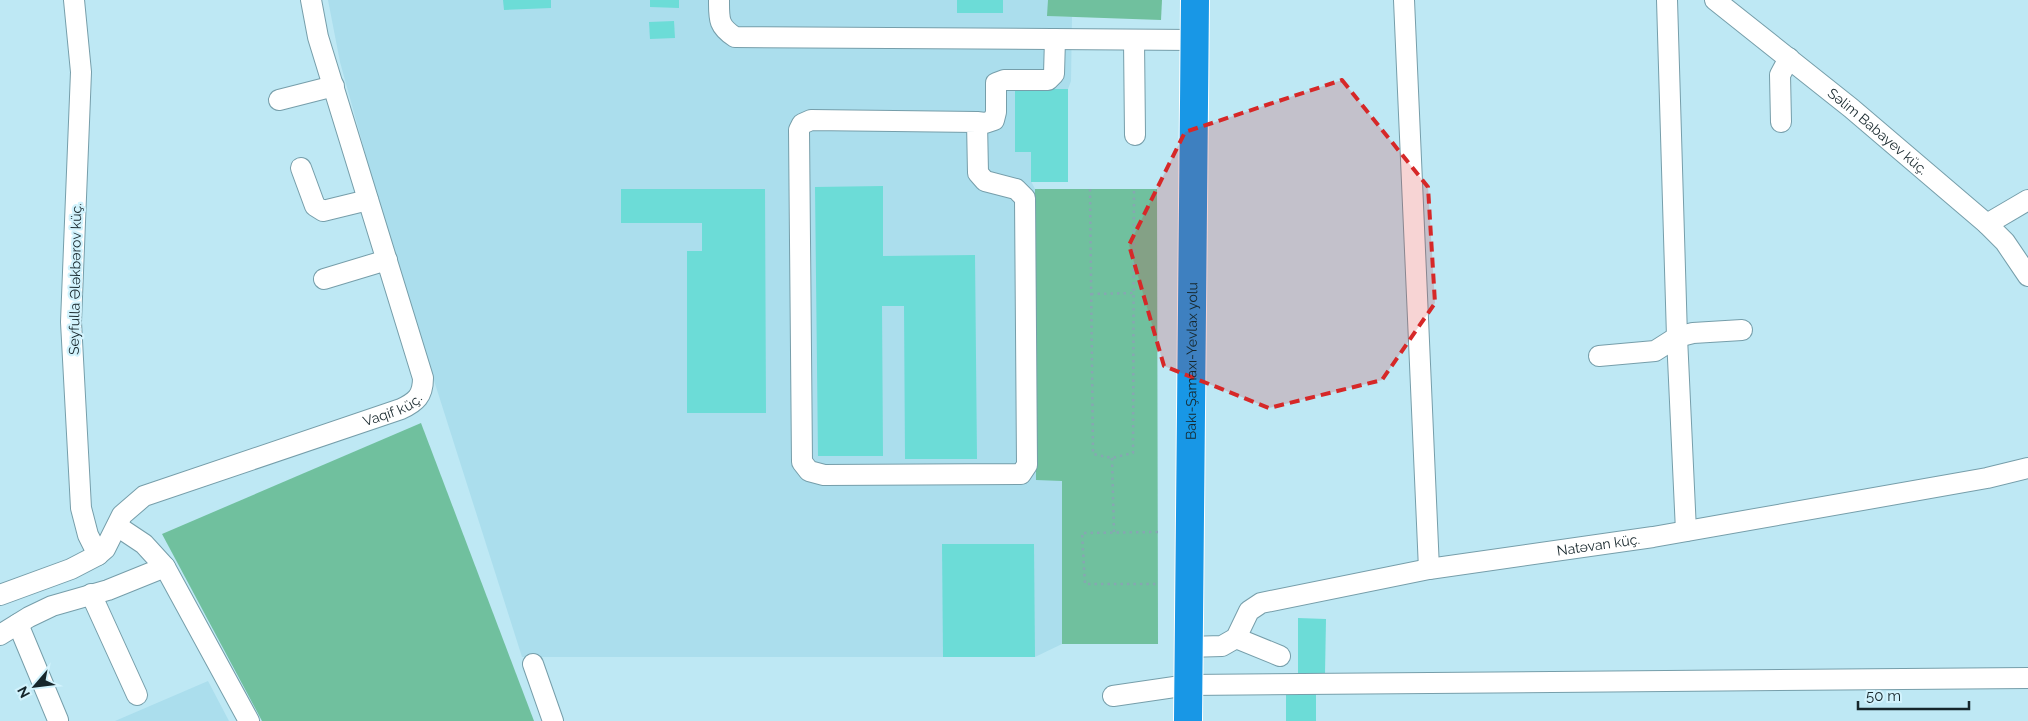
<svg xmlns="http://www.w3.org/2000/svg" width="2028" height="721" font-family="Raleway,sans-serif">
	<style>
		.built { fill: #abdeed }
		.green { fill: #70c09e }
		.building { fill: #6cdcd7 }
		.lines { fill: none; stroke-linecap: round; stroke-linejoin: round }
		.minor-casing { stroke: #769eaa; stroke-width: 22 }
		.highway-casing { stroke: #fff; stroke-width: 30 }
		.path { stroke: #86a7b1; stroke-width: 2.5; stroke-dasharray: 2.5 4; stroke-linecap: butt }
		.minor { stroke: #fff; stroke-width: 20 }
		.highway { stroke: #1897e6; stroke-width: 28 }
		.marked { fill: #d62828; fill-opacity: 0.2; stroke: #d62828; stroke-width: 4; stroke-dasharray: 10 6; stroke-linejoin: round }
		.labels { text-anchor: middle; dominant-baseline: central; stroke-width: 4.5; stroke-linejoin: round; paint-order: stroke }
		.street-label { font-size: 14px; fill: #16262b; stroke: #d2f3fd }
	</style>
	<rect width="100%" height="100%" fill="#bee8f4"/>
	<!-- built -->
	<g class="built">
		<polygon points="328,0 1048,0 1048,16 1072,17 1071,81 1068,89 1015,89 1015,152 1031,152 1031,181 1035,189 1036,480 1062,480 1062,644 1035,657 522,657 388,236 340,62"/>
		<polygon points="208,681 229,721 115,721"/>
	</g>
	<!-- green -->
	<g class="green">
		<polygon points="1048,0 1162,0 1161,20 1047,16"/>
		<polygon points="1035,189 1157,189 1158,644 1062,644 1062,481 1036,480"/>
		<polygon points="421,423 534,721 262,721 162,534"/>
	</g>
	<!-- building -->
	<g class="building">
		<polygon points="503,0 551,0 551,8 504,10"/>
		<polygon points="650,0 679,0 679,8 650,7"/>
		<rect x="957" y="0" width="46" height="13"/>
		<polygon points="674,21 675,38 650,39 649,22"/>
		<polygon points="1015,89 1068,89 1068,182 1031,182 1031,152 1015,152"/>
		<polygon points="883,186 883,256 975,255 977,459 905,459 904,306 882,306 883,456 818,456 815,187"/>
		<polygon points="621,189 765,189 766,413 687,413 687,251 702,251 702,223 621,223"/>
		<polygon points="942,544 1034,544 1035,657 943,657"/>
		<polygon points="1298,618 1326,619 1325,674 1298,674"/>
		<rect x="1286" y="693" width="30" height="28"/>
	</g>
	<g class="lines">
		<!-- minor casing -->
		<g class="minor-casing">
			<g id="minor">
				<polyline points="74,0 81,72 71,322 81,508 88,535 98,555"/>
				<path d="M719 0C719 19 718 26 735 37L1194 40"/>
				<polyline points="1404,0 1429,569"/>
				<polyline points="1667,0 1677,337 1686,531"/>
				<path id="s1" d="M1715 0 1851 108 1987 224 2005 242 2028 276"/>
				<polyline points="1134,40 1135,135"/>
				<polyline points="279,100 334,86"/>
				<polyline points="977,122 978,173 985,181 1016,189 1025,198 1027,465 1021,474 824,475 809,471 802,462 799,130 802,124 811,120 977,122 985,123 994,120 996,112 996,83 1004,80 1048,80 1054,74 1055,39"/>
				<polyline points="1781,122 1780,75 1789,58"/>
				<polyline points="301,168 315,206 323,211 368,200"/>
				<polyline points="1987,224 2028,200"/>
				<polyline points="324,279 387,260"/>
				<polyline points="1599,356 1655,351 1677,337 1693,333 1742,330"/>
				<polyline points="117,526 144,544 165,567 249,721"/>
				<polyline points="91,594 137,695"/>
				<path id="s2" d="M0 595 71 569 98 555 105 549 122 515 144 496 401 409C416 402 423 396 423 378L318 37 311 0"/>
				<polyline points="18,624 58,720"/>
				<polyline points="0,635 29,617 52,606 108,590 165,567"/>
				<polyline points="1236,638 1280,656"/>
				<path id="s3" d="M1187 647 1222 646 1236 638 1249 611 1261 603 1429 569 1653 537 1987 478 2028 468"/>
				<polyline points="533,664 553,721"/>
				<polyline points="1113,696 1188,685 2028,678"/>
			</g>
		</g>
		<!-- highway casing -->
		<g class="highway-casing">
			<g id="highway">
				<path id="s4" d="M1188 721 1195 0"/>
			</g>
		</g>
		<!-- path -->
		<g class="path">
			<polyline points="1090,189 1093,454 1112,458 1133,453 1134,189"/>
			<polyline points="1091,294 1134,293"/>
			<polyline points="1112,458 1114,532"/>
			<polyline points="1158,532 1082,533 1085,584 1158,584"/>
		</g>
		<!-- minor -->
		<use href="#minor" class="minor"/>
		<!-- highway -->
		<use href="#highway" class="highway"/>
	</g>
	<!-- marked area -->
	<path class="marked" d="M1342 80 1428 187 1435 303 1382 380 1269 408 1164 366 1129 245 1185 132Z"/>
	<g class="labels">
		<!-- street labels -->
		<g class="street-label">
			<text stroke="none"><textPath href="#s1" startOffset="209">Səlim Babayev küç.</textPath></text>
			<text transform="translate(75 279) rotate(-89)">Seyfulla Ələkbərov küç.</text>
			<text stroke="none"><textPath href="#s4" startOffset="360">Bakı-Şamaxı-Yevlax yolu</textPath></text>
			<text stroke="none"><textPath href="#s2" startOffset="445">Vaqif küç.</textPath></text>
			<text stroke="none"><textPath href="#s3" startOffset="438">Natəvan küç.</textPath></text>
		</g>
	</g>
	<!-- north arrow -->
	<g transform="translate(35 686) rotate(242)" stroke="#d2f3fd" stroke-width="4" paint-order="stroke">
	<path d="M0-4L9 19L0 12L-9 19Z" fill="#16262b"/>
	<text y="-8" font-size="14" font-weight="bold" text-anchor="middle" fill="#16262b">N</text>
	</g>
	<!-- scale -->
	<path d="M1858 701v8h111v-8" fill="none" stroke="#16262b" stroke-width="2.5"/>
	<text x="1866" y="701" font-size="15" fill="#16262b" stroke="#d2f3fd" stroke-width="4" paint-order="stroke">50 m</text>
</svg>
